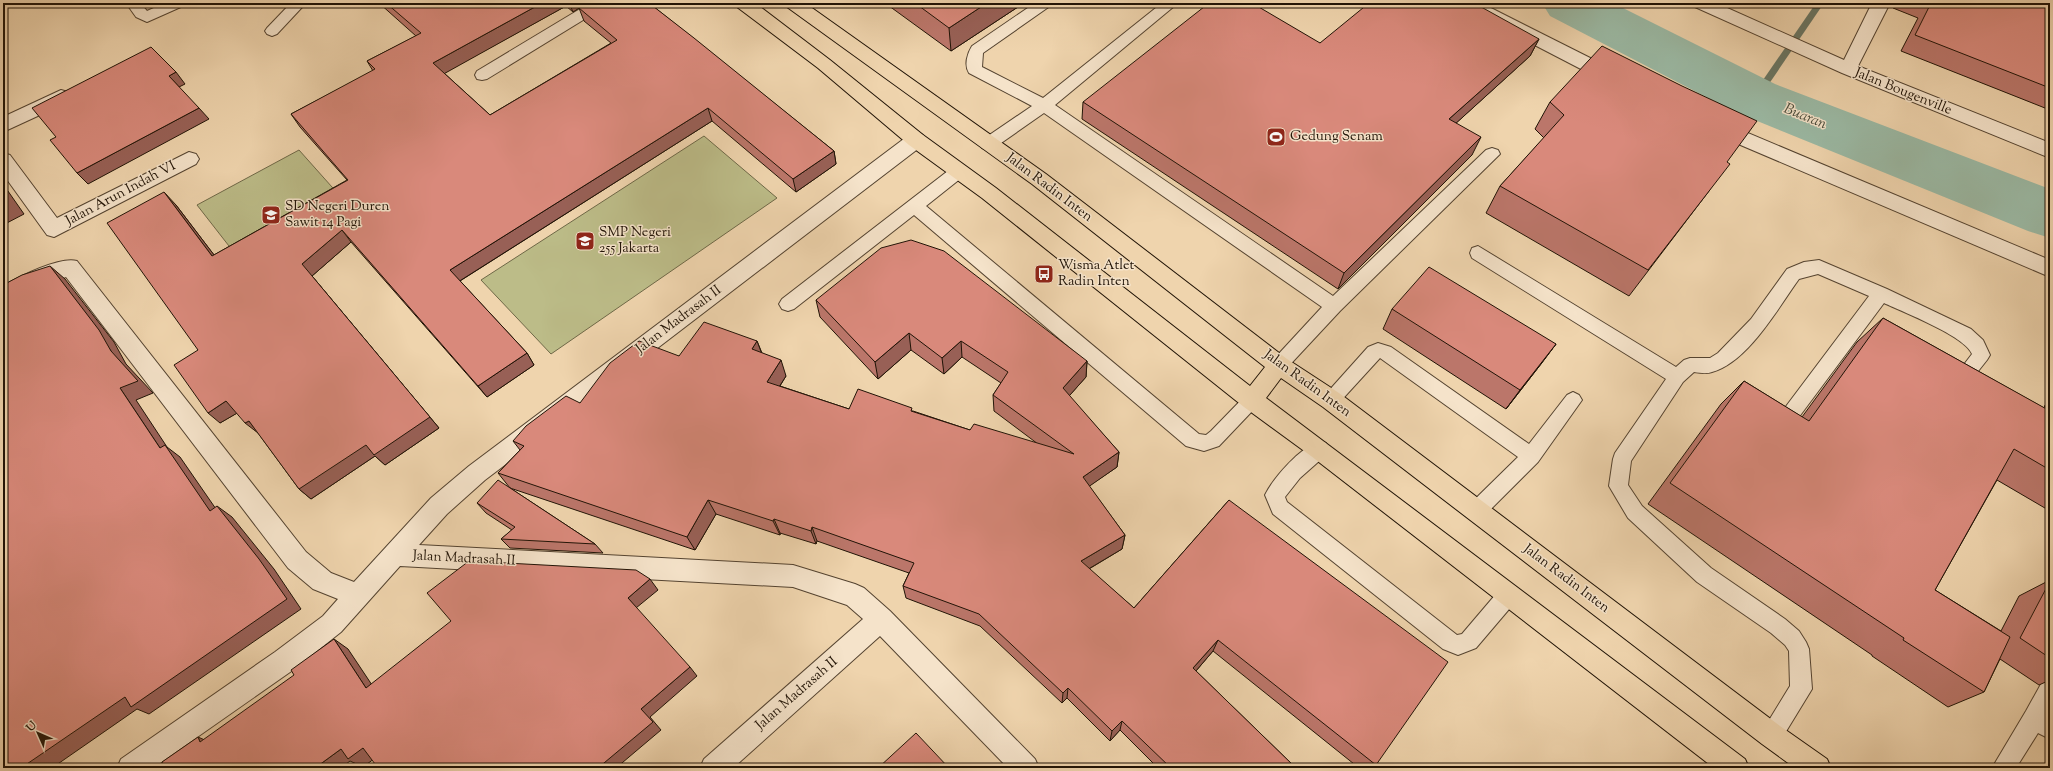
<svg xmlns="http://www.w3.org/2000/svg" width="2053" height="771" font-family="'Sorts Mill Goudy',serif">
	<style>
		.green { fill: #bcbc88; stroke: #6e6847 }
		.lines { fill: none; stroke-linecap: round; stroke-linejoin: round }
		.stream { fill: #6a7765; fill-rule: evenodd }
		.river { fill: #9bb9a4; fill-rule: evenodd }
		.lane-casing { stroke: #544330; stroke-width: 2 }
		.street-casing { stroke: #544330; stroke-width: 2 }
		.primary-casing { stroke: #201306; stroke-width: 2 }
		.lane { fill: #f5e3ca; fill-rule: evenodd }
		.street { fill: #f5e3ca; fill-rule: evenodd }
		.primary { fill: #efd4ad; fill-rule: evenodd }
		.wall { fill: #bb766a; stroke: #201306; fill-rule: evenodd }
		.shaded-wall { fill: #986056; stroke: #201306 }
		.building { fill: #d9897b; stroke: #201306 }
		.labels { text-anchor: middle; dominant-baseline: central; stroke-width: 3; stroke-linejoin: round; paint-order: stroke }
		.street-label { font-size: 14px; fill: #201306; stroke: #f5e3ca }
		.poi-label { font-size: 14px; fill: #201306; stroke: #f5e3ca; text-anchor: start }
		.water-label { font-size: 15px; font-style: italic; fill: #4b4d3d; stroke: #f5e3ca }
	</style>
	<rect width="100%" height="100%" fill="#efd4ad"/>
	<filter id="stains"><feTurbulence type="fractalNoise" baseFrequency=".005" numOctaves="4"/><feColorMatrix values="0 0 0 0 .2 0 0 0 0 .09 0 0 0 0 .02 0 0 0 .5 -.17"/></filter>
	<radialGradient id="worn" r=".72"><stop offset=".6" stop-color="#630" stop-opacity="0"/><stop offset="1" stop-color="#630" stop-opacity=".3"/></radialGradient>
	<!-- green -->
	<g class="green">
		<polygon points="704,136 777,198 551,354 481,280"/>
		<polygon points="299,150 340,196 236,255 197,205"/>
	</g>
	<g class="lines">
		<!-- stream -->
		<polygon class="stream" points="1816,3 1824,3 1758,100 1752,100 1752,96"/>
		<!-- river -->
		<polygon class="river" points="1542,3 1613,3 1775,84 2050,189 2050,238 2028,231 1735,112 1550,16"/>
		<!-- lane casing -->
		<g class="lane-casing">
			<g id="lane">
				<polygon points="126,3 140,3 147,11 165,3 185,3 183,6 147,22 136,17"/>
				<polygon points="291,3 306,3 277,34 272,36 267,34 265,31 267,28"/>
				<polygon points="590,3 608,3 606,6 487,79 482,80 477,79 475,75 477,71"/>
				<path d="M1035 3H1052L1050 6 983 53 982 67 1043 98 1162 3H1178L1055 105 1333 296 1486 150 1492 148 1498 150 1500 154 1340 311 1285 370 1279 372 1273 370 1270 365 1273 360 1322 307 1044 113 994 148 988 150 982 148 980 144 982 140 1032 106 969 73C964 65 967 54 972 46Z"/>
				<polygon points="959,165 965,167 967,171 965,175 926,206 1199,434 1206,435 1211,431 1246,395 1252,392 1258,395 1261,400 1258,405 1219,446 1204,451 1186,446 914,215 794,309 788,311 782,309 779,304 782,299 953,167"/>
				<path d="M1478 246 1676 367 1684 360 1690 358H1710L1718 353 1751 319 1787 269 1804 262 1819 260 1887 289 1971 329 1983 340 1990 355 1987 360 1964 389 1958 392 1952 389 1949 384 1972 354C1965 336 1903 312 1884 303L1796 421 1790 423 1784 421 1781 415 1784 409 1869 296 1818 274 1799 279C1778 308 1748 362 1712 372 1707 374 1700 373 1694 372L1683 382 1631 461 1628 485 1642 506 1711 568 1785 619 1799 631 1806 642 1809 649 1812 689 1779 743 1771 746 1763 743 1760 735 1790 686 1789 651 1785 645 1771 633 1697 582 1628 518 1609 486 1613 459 1615 453 1666 379 1472 258 1470 253 1472 248Z"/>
				<polygon points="1378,343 1391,347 1529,444 1567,395 1573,392 1579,395 1582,400 1538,462 1483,517 1476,520 1469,517 1466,511 1469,505 1518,457 1380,358 1337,405 1331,408 1325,405 1322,400 1325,395 1368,347"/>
				<path d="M1319 441 1326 443 1328 449 1326 455 1300 478 1285 497 1287 502 1457 635 1462 634 1502 587 1509 585 1516 587 1519 594 1516 601 1476 648 1458 655 1443 649 1273 514 1265 495C1274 477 1300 448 1319 441Z"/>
				<polygon points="2048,681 2050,681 2050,709 2047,715 2050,716 2050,739 2038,733 2016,768 1992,768 2026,711 2041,684"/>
			</g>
		</g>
		<!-- street casing -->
		<g class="street-casing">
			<g id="street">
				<polygon points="1458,3 1481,3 1618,72 1621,77 1618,82 1612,83 1606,82 1461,7"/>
				<polygon points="1692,3 1716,3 1844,60 1872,3 1890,3 1858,66 2050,143 2050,158 1842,73 1695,7"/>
				<polygon points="61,90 68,92 70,97 68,102 3,132 3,117"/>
				<polygon points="1717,120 2050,260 2050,277 1710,132 1708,127 1710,122"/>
				<path d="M916 133 923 135 926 140 923 145 485 480 447 514 419 545 793 565 855 584 864 588 890 611 1035 759 1039 768H1008L880 636 733 768H700L704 759 863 619 847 605 793 587 400 566 341 632 293 670 153 768H117L121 759 275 652 323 616 338 599 313 589 288 568 66 277 38 287 3 304V286C19 277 60 256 77 261L306 552 331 573 354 582 431 498 469 466 909 135Z"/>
				<polygon points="189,152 196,154 199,159 196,164 54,237 47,235 3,174 3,153 10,155 57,218"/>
			</g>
		</g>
		<!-- primary casing -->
		<g class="primary-casing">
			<polygon id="primary" points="734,3 755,3 830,60 923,135 996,188 1250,386 1265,367 1032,184 787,7 784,3 805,3 1046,174 1287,359 1339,393 1780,726 1827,759 1831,768 1795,768 1762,744 1323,407 1281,378 1266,398 1745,759 1749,768 1714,768 1311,456 1244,407 982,198 909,145 818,68 737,7"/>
		</g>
		<!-- lane -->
		<use href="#lane" class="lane"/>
		<!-- street -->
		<use href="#street" class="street"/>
		<!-- primary -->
		<use href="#primary" class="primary"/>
	</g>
	<!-- wall -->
	<g class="wall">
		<path d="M379 3H649L834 151 836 164 796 192 712 121 460 281 527 353 534 365 487 397 351 242 312 276 439 428 385 465 375 456 311 499 299 489 258 433 237 413 220 423 198 350 176 205 214 255 347 180 300 127 291 114 373 71 367 61 416 36ZM566 6 573 12 579 8 584 21 611 43 490 115 444 73Z"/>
		<polygon points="885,3 1024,3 951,51"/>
		<polygon points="1895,3 2050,3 2050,110 1901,51 1918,18 1893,8"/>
		<polygon points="1539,39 1530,56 1456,123 1472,155 1338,289 1082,119 1083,102 1320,43"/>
		<polygon points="1550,102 1727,162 1709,191 1629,296 1486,213 1500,186 1544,138 1535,129"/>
		<polygon points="816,300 1087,361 1086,377 1069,396 1119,452 1117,467 1089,486 1125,535 1122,549 1089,569 1134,608 1229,500 1376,765 1373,768 1359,768 1213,651 1196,671 1296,768 1158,768 1120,730 1110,741 1067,698 1062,703 980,626 906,598 903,586 909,573 817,541 816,544 780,533 780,535 716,514 695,550 510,488 595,544 603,553 510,548 501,539 512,530 486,513 477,503 510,488 498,473 520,450 513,441 580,403 679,356 757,341 762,353 786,376 780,386 849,409 913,411 970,430 1038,444 994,411 993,395 1001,383 962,357 944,374 911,350 878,379 820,317"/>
		<polygon points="1392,309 1556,344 1541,364 1506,409 1383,329"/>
		<polygon points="1883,318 2044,408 2045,405 2050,402 2050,511 1997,480 1935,590 2001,631 2019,596 2050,580 2050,680 2039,685 2000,659 1984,692 1948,707 1872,656 1872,655 1648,504 1721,404 1744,381 1802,417 1857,342"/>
	</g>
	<!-- shaded-wall -->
	<g class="shaded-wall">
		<polygon points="542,3 565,3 566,6 440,76 433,63"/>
		<polygon points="569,3 587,3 573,12"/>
		<polygon points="987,3 1024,3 951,51 949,28"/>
		<polygon points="1539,39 1530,56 1442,136 1449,119"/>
		<polygon points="176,72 185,84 179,87 169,76"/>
		<polygon points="199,108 209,119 88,184 77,173"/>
		<polygon points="708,108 712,121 458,282 450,270"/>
		<polygon points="1481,137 1472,155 1338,289 1344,273"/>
		<polygon points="834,151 836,164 796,192 793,179"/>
		<polygon points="3,184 24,214 3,225"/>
		<polygon points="164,192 176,205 224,268 212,256"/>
		<polygon points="342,230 351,242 312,276 439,428 385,465 375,456 311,499 299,489 302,264"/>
		<polygon points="50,266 65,279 114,342 126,364 153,393 136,400 167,447 180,457 225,522 210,511 160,448 120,388 111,351"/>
		<polygon points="909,333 911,350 878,379 875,362"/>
		<polygon points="757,341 763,357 752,349"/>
		<polygon points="961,341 962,357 944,374 942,358"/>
		<polygon points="1556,344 1541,364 1506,409 1520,390"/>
		<polygon points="527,353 534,365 487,397 478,386"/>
		<polygon points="781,360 786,376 772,398 767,382"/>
		<polygon points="1087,361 1086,377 1062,404 1063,388"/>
		<polygon points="226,401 239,412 220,423 208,413"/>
		<polygon points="249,421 258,433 245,423"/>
		<polygon points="1119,452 1117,467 1081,492 1083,477"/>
		<polygon points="708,500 716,514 695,550 687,537"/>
		<polygon points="217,506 232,517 274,569 301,609 149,714 137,709 52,768 21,768"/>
		<polygon points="774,519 780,533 780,535 773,521"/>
		<polygon points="812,527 817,541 816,544 811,531"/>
		<polygon points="1125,535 1122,549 1080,574 1081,561"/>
		<polygon points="650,579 658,590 636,608 628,598"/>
		<polygon points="334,639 348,649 380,697 366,688"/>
		<polygon points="1218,640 1213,651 1189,679 1193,668"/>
		<polygon points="690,667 697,676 650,717 661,730 616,768 598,768 641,709"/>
		<polygon points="1068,688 1067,698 1062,703 1063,693"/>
		<polygon points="1122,721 1120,730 1110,741 1112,731"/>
		<polygon points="198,737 216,745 200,742"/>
		<polygon points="363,748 378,756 363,767 350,761 341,768 315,768 341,749"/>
	</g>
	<!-- building -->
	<g class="building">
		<polygon points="386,3 542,3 433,63 490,115 617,40 579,8 587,3 649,3 694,38 834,151 793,179 708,108 450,270 527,353 478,386 342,230 302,264 430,417 374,455 366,445 299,489 249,421 245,423 226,401 208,413 174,365 198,350 107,223 164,192 212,256 348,180 291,114 375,69 367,61 421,33"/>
		<polygon points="915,3 987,3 949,28"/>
		<polygon points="1209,3 1252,3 1320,43 1369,3 1474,3 1539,39 1449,119 1481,137 1344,273 1083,102"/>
		<polygon points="1931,3 2050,3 2050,88 1915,35"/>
		<polygon points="1602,46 1682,86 1757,121 1727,162 1730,164 1648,270 1500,186 1564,115 1550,102"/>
		<polygon points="151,47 176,72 169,76 199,108 77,173 50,140 56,137 32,108"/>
		<polygon points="3,193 6,198 3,200"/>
		<polygon points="911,240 944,251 1087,361 1063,388 1119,452 1083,477 1125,535 1081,561 1134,608 1229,500 1448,662 1376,765 1218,640 1193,668 1296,768 1171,768 1122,721 1112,731 1068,688 1063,693 979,614 903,586 914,563 812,527 811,531 774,519 773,521 708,500 687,537 498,473 524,446 513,441 526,426 566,396 580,403 610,363 639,341 679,356 704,322 757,341 752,349 781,360 767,382 849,409 858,389 912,408 911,411 970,430 974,424 1074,454 993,395 1008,372 961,341 942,358 909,333 875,362 816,300 881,248"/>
		<polygon points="50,266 99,330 111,351 138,381 120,388 160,448 165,445 210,511 217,506 259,559 287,599 131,707 125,697 21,768 3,768 3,285 22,275"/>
		<polygon points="1429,267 1556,344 1520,390 1392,309"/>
		<polygon points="1883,318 2050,411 2050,470 2014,449 1935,590 2010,637 1984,692 1903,640 1904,638 1670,483 1744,381 1809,421"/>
		<polygon points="498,480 595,544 501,539 515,527 477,503"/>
		<polygon points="469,561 636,570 650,579 628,598 690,667 641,709 653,722 598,768 378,768 363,748 348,759 341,749 315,768 165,768 162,762 198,737 200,742 294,675 291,670 334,639 366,688 451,621 427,593"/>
		<polygon points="2050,581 2050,658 2020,638"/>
		<polygon points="916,733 949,768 878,768"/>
	</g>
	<!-- icons -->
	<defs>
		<g id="stadium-square" transform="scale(1)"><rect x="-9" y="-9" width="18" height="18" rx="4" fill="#8f2418" stroke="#f5e3ca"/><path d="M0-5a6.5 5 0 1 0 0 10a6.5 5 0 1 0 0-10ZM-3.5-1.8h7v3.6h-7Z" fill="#fff"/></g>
		<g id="school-square" transform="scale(1)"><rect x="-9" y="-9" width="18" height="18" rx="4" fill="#8f2418" stroke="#f5e3ca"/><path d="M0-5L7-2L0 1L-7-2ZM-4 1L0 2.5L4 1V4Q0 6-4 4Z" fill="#fff"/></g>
		<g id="bus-square" transform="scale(1)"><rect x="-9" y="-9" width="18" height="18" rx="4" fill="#8f2418" stroke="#f5e3ca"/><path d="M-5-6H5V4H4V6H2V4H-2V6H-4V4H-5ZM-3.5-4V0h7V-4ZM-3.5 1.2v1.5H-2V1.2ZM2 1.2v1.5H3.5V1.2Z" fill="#fff"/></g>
	</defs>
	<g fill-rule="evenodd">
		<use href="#stadium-square" x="1276" y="137"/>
		<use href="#school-square" x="271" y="215"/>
		<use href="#school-square" x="585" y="241"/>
		<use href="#bus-square" x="1044" y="274"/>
	</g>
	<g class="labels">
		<!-- street labels -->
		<g class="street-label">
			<text transform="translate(1903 92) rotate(22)">Jalan Bougenville</text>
			<text transform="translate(1049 188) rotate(37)">Jalan Radin Inten</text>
			<text transform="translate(121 194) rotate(-28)">Jalan Arun Indah VI</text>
			<text transform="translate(679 320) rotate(-37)">Jalan Madrasah II</text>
			<text transform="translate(1307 384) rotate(36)">Jalan Radin Inten</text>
			<text transform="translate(464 559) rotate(3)">Jalan Madrasah II</text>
			<text transform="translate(1566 579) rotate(37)">Jalan Radin Inten</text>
			<text transform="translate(797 694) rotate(-41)">Jalan Madrasah II</text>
		</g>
		<!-- poi labels -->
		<g class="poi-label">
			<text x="1290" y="137">Gedung Senam</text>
			<text x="285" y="207">SD Negeri Duren<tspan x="285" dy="16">Sawit 14 Pagi</tspan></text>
			<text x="599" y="233">SMP Negeri<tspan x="599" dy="16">255 Jakarta</tspan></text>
			<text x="1058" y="266">Wisma Atlet<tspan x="1058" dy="16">Radin Inten</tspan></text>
		</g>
		<!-- water labels -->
		<g class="water-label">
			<text transform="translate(1805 117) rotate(22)">Buaran</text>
		</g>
	</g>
	<!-- margin -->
	<rect width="2053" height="771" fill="none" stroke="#efd4ad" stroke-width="16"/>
	<rect x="4" y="4" width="2045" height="763" fill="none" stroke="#201306" stroke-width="2"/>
	<rect x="8" y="8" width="2037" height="755" fill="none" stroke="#201306"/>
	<!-- north arrow -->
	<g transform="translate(38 733) rotate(315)" stroke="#f5e3ca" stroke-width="3" paint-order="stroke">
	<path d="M0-3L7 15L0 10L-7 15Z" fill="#201306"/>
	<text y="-6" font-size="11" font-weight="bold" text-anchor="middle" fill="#201306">U</text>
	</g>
	<rect width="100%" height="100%" filter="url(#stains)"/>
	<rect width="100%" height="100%" fill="url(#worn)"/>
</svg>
